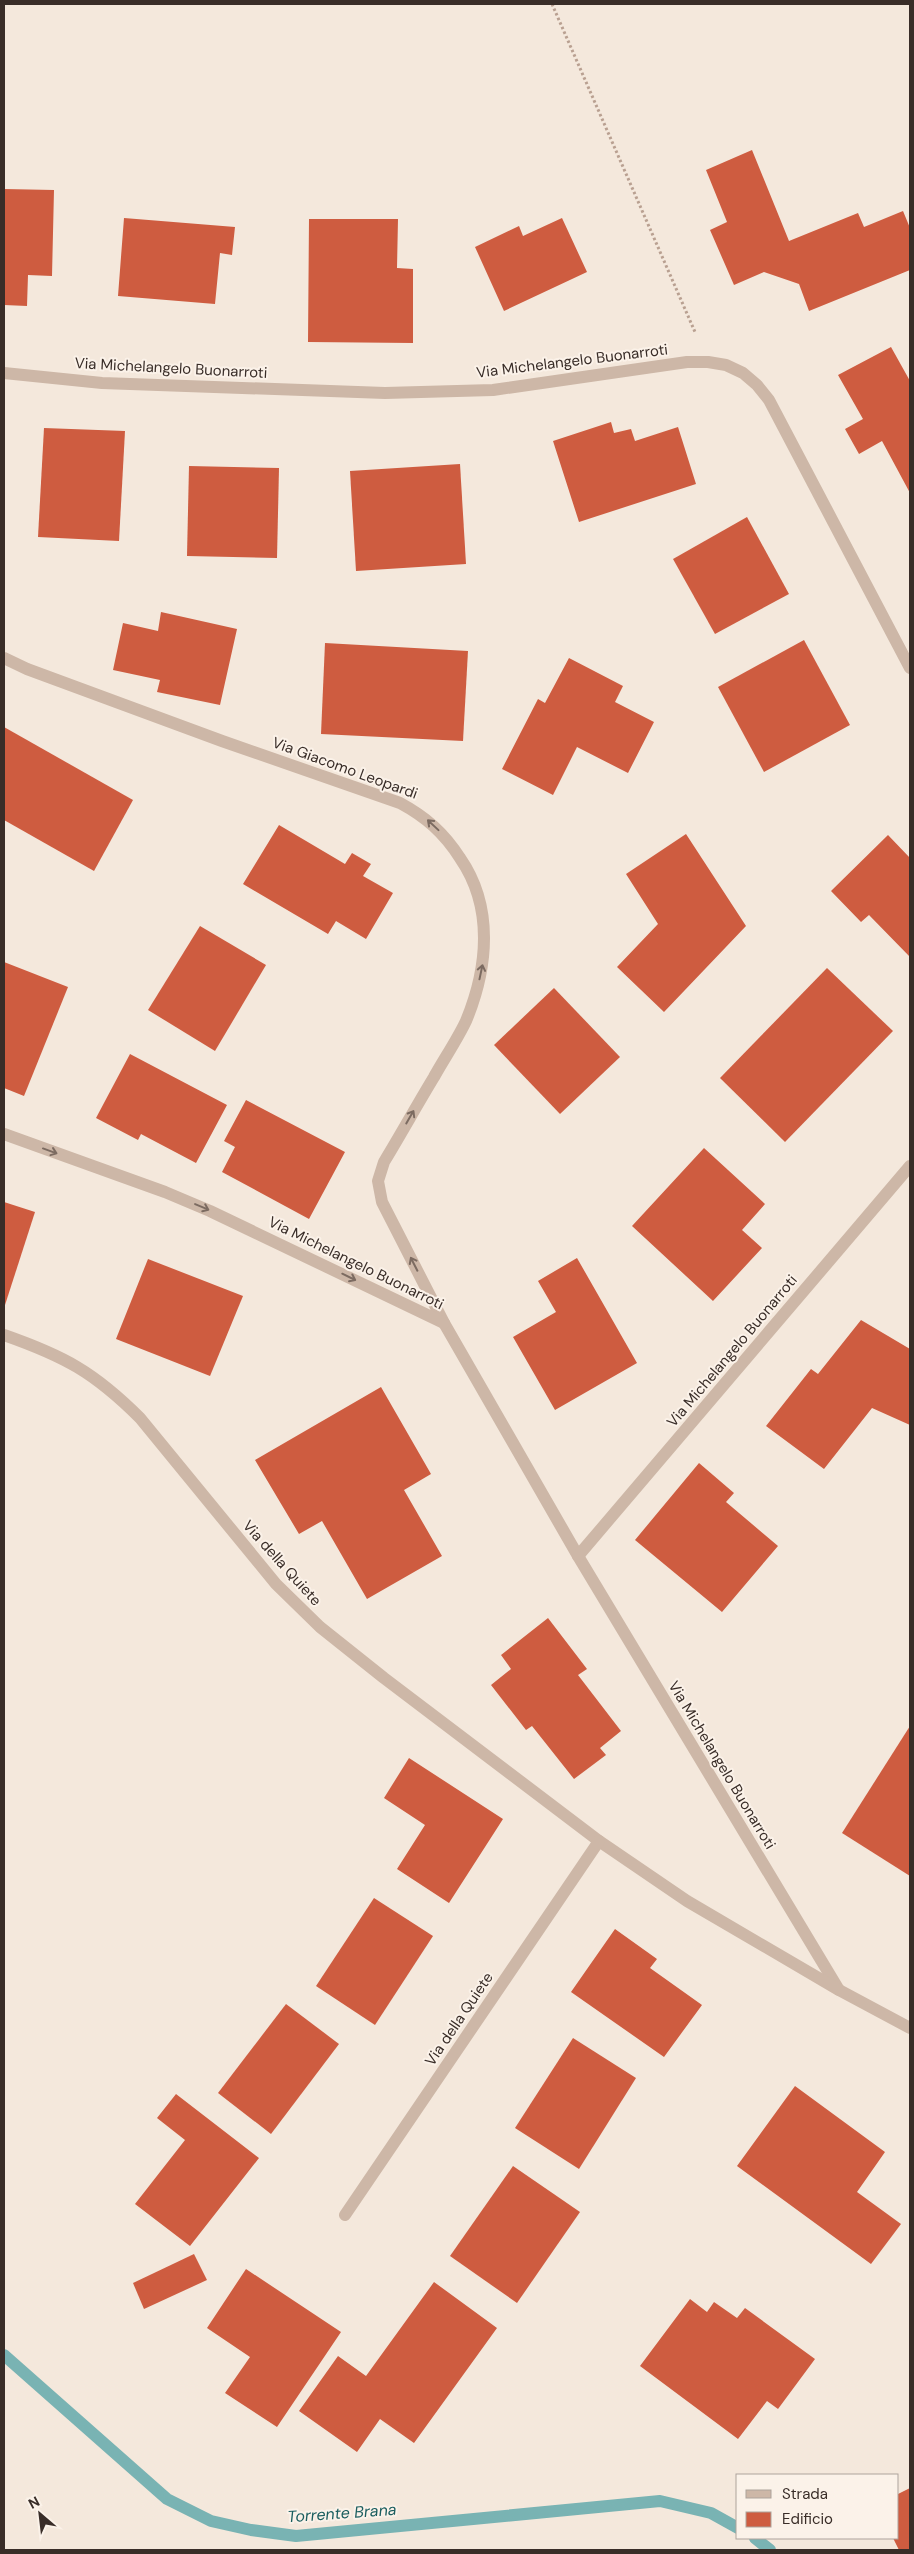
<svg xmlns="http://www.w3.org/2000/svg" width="914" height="2554" font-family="'DM Sans',sans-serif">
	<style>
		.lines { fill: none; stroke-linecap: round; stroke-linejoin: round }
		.stream { stroke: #79b3b3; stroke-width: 12 }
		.building { fill: #ce5c40 }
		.path { stroke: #b9a091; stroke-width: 3; stroke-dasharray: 2.5 2.5; stroke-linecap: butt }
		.street { stroke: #cdb7a7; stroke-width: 12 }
		.oneway { stroke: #7c6b61 }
		.labels { text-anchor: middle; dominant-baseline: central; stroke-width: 4; stroke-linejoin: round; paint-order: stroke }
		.street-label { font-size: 15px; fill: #392d28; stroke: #fbf2e9 }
		.water-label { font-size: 16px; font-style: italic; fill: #1a5d5e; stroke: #fbf2e9 }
	</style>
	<rect width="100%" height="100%" fill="#f4e8dc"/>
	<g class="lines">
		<!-- stream -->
		<g class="stream">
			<polyline points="4,2355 167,2499 211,2521 251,2530 296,2536 660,2501 711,2513 738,2528"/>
			<polyline points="755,2538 770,2550"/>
		</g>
	</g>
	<!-- building -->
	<g class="building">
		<polygon points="752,150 789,241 858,213 864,227 903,211 910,228 910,270 809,311 799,284 764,272 734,285 710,230 727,222 706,170"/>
		<polygon points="4,189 54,190 52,276 28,275 27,306 4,305"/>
		<polygon points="124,218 235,227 232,255 220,253 215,304 118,296"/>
		<polygon points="562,218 587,272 504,311 475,247 519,226 523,236"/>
		<polygon points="309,219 398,219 397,268 413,269 413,343 308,342"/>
		<polygon points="891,347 910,381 910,493 882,441 859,454 845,429 863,419 838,375"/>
		<polygon points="611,422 614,433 631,429 635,441 678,427 696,484 579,522 553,441"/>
		<polygon points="44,428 125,431 119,541 38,537"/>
		<polygon points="460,464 466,564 356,571 350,471"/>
		<polygon points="189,466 279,468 277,558 187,556"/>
		<polygon points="747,517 789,594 715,634 673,559"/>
		<polygon points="161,612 237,629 220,705 157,692 160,680 113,670 123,623 158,631"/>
		<polygon points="804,640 850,725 764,772 718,687"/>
		<polygon points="325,643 468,651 463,741 321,734"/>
		<polygon points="569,658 623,686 615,702 654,722 628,773 577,747 553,795 502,769 538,699 545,703"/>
		<polygon points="4,727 133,800 94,871 4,820"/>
		<polygon points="279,825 345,864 352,853 371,864 363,876 393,893 366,939 336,921 328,934 243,884"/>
		<polygon points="686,834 746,926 664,1012 617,967 658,924 626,874"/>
		<polygon points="888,835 910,858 910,957 869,915 861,922 831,891"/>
		<polygon points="200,926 266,965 215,1051 148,1010"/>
		<polygon points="4,962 68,987 24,1096 4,1088"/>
		<polygon points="827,968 893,1031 785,1142 720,1078"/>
		<polygon points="554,988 620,1057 560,1114 494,1045"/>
		<polygon points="130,1054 227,1105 196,1163 141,1134 138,1140 96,1118"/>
		<polygon points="246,1100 345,1152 309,1219 222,1172 235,1147 224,1141"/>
		<polygon points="704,1148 765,1204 742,1230 762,1248 713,1301 632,1226"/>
		<polygon points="4,1202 35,1212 5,1305 4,1304"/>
		<polygon points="577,1258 637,1363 555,1410 513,1337 556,1312 538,1281"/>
		<polygon points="148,1259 243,1296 210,1376 116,1339"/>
		<polygon points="861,1320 910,1349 910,1425 872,1408 824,1469 766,1426 811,1369 818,1374"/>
		<polygon points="381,1387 431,1474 404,1490 442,1556 367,1599 322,1521 299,1534 255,1460"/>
		<polygon points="699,1463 734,1493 726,1502 778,1546 722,1612 635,1540"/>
		<polygon points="548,1618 587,1669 578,1675 621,1731 600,1748 606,1755 574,1779 532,1726 526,1730 491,1685 511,1669 501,1655"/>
		<polygon points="910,1726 910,1876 842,1833"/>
		<polygon points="409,1758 503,1819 449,1903 397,1869 425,1825 384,1798"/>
		<polygon points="374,1898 433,1936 375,2025 316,1986"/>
		<polygon points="615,1929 657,1959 650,1968 702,2005 664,2057 571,1992"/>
		<polygon points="286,2004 339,2044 271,2134 218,2093"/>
		<polygon points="573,2038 636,2078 579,2169 515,2128"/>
		<polygon points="795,2086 885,2152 857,2192 901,2224 871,2264 737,2166"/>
		<polygon points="176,2094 259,2158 190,2246 135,2204 185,2140 157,2118"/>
		<polygon points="513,2166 580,2212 517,2303 450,2256"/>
		<polygon points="194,2254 207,2280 144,2309 133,2283"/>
		<polygon points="246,2269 341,2332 277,2427 225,2393 250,2357 207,2328"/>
		<polygon points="434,2282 497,2328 414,2443 380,2419 357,2452 299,2411 338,2356 366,2376"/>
		<polygon points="690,2299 707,2312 714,2302 737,2318 745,2308 815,2359 778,2409 767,2401 738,2439 640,2366"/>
		<polygon points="910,2488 910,2550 899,2550 893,2538 898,2538 898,2494"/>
	</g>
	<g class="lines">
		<!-- path -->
		<polyline class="path" points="552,4 695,332"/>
		<!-- street -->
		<g class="street">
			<polyline points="4,373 102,383 385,393 493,390 687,362 708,362 726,365 743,373 757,385 769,400 910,668"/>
			<path d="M4 658 27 669 222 741 400 803C426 817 444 833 460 858 494 907 488 968 466 1021 457 1040 444 1059 434 1077 417 1105 401 1134 384 1162L378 1181 382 1202 444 1323 578 1556 839 1990"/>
			<polyline points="4,1134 165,1192 210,1211 444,1323"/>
			<path d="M4 1335C64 1356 94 1372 140 1418L276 1584 320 1627 384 1678 599 1841 687 1901 839 1990 910 2028"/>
			<polyline points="578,1556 910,1166"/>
			<polyline points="345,2215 599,1841"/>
		</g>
	</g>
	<!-- one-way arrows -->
	<defs><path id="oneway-shaft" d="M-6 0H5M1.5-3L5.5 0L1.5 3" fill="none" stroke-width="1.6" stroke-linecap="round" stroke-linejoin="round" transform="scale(1.25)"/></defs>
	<g class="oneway">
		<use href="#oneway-shaft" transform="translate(433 825) rotate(-137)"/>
		<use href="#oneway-shaft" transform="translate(481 972) rotate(-78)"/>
		<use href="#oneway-shaft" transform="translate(410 1117) rotate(-60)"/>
		<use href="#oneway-shaft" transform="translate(50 1151) rotate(20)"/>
		<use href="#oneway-shaft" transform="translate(202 1207) rotate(23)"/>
		<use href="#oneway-shaft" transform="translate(414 1264) rotate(-117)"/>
		<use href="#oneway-shaft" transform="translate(349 1277) rotate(26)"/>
	</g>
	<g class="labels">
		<!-- street labels -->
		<g class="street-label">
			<text transform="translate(572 361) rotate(-7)">Via Michelangelo Buonarroti</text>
			<text transform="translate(171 368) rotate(3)">Via Michelangelo Buonarroti</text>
			<text transform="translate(345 768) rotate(20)">Via Giacomo Leopardi</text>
			<text transform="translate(356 1263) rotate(26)">Via Michelangelo Buonarroti</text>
			<text transform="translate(732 1351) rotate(-50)">Via Michelangelo Buonarroti</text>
			<text transform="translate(282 1563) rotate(48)">Via della Quiete</text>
			<text transform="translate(722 1765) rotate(59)">Via Michelangelo Buonarroti</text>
			<text transform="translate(459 2019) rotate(-56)">Via della Quiete</text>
		</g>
		<!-- water labels -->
		<g class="water-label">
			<text transform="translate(342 2513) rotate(-4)">Torrente Brana</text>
		</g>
	</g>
	<!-- border -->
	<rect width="914" height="2554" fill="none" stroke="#392d28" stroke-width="10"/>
	<!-- legend -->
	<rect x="736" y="2474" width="162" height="65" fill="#fbf2e9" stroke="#ada39c"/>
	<rect x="746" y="2490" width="25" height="8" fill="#cdb7a7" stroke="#ada39c"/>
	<text x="782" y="2499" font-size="15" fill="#392d28">Strada</text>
	<rect x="746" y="2512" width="25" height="15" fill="#ce5c40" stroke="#ada39c"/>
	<text x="782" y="2524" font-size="15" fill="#392d28">Edificio</text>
	<!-- north arrow -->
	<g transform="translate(40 2514) rotate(332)" stroke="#fbf2e9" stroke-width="4" paint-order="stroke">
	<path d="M0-4L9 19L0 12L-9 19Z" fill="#392d28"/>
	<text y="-8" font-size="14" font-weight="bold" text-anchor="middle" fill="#392d28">N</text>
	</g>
</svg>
